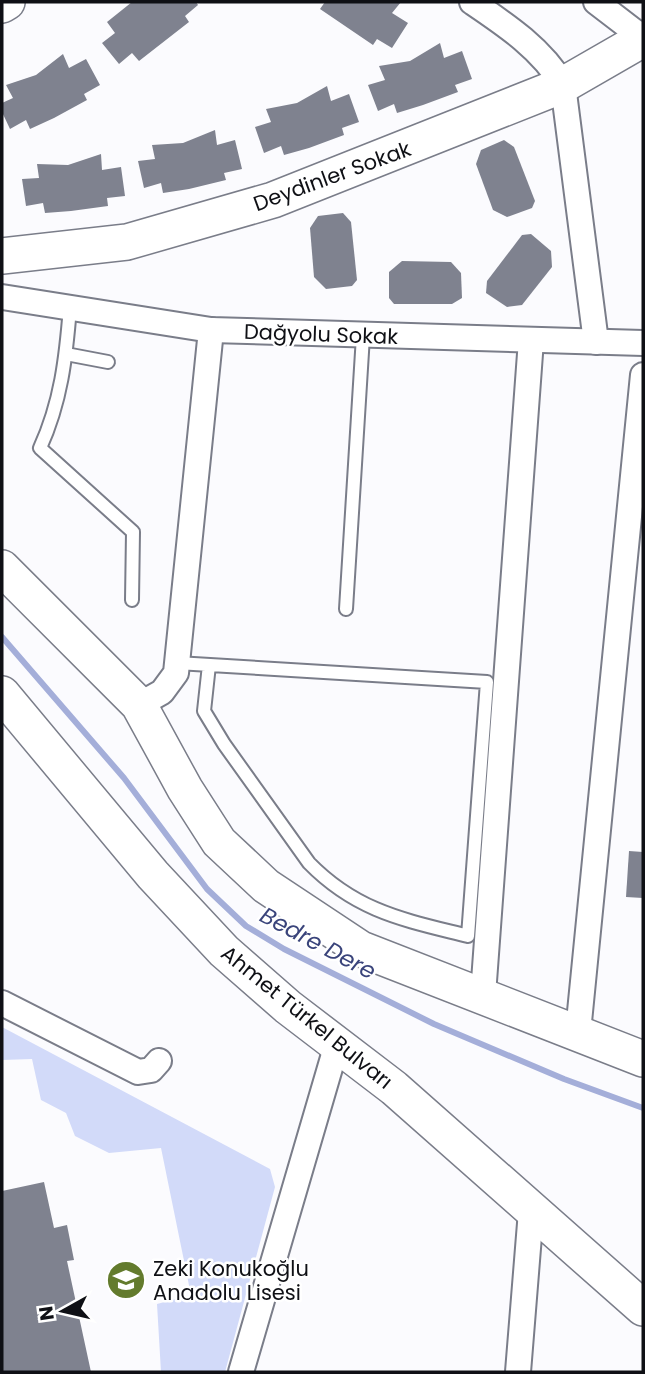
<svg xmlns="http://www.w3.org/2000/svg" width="645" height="1374" font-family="Poppins,sans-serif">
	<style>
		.green { fill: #d2daf9 }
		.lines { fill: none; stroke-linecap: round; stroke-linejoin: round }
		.stream { stroke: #a4aed9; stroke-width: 6 }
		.building { fill: #7f828f }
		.lane-casing { stroke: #7a7d89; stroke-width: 16 }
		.street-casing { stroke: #7a7d89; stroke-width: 28 }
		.secondary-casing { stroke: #7a7d89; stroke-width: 38 }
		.lane { stroke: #fff; stroke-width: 12 }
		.street { stroke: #fff; stroke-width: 24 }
		.secondary { stroke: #fff; stroke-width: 35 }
		.labels { text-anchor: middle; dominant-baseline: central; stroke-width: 5; stroke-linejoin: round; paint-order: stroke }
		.street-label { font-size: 21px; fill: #0f1015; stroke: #fff }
		.poi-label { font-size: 21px; fill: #0f1015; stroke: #fff; text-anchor: start }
		.water-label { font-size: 23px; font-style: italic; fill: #3a447b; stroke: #fff }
	</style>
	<rect width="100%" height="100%" fill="#fbfbfe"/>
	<!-- green -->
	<polygon class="green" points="2,1027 270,1169 275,1187 225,1372 161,1372 157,1304 191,1295 161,1148 109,1153 75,1136 66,1113 41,1100 32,1059 2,1060"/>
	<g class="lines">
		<!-- stream -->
		<polyline class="stream" points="2,637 124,778 207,889 246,926 284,949 434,1024 564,1079 643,1108"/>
	</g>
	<!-- building -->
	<g class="building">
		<polygon points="132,2 196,2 198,5 185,16 189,22 139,61 132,53 119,64 102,43 115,33 107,22"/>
		<polygon points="325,2 401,2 392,13 408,23 392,48 377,39 373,45 320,9"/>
		<polygon points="440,43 444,58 462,51 472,79 455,85 458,92 423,105 397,113 394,104 378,111 368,85 385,80 379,66 410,61"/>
		<polygon points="63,54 69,68 86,59 100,85 84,94 87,100 54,118 30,129 26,120 10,129 2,112 2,103 13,98 6,85 36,75"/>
		<polygon points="327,86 331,101 349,94 359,122 342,128 344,135 309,148 284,155 281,146 264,153 255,127 271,122 266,109 297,103"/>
		<polygon points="215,130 217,145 235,140 242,169 224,173 226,180 189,189 163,193 161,183 144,188 138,161 155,159 152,145 183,143"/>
		<polygon points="504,140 514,147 535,201 532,208 507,217 493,210 476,164 481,150"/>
		<polygon points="101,154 102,170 121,167 125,196 107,198 108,206 71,211 45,213 43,203 26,206 22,179 39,178 37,164 68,165"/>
		<polygon points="343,213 351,222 357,280 352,286 326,289 314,277 310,228 318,216"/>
		<polygon points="531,234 551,251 552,267 522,305 507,307 486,293 487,281 522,235"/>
		<polygon points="402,261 451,262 461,273 462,298 452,304 394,304 389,298 389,272"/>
		<polygon points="629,851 643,852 643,898 626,897"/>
		<polygon points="44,1182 54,1228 67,1225 74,1260 67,1261 91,1372 2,1372 2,1191"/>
	</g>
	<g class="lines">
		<!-- lane casing -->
		<g class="lane-casing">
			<g id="lane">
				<path d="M70 307C66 358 61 402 40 448L133 532 132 600"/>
				<polyline points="66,354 108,362"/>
				<polyline points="346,609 363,336"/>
				<path d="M177 663 487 682 468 936C405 920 357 912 309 863L224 744 204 711 209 665"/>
			</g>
		</g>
		<!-- street casing -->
		<g class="street-casing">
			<g id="street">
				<path d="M472 2C506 25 542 49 563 85L596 342"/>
				<polyline points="596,2 643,38"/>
				<polyline points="2,297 211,330 643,343"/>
				<polyline points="139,705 162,692 176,673 211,330"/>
				<polyline points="483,995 531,340"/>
				<polyline points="2,1003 138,1072 151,1070 159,1061"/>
				<polyline points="578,1032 643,375"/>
				<polyline points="241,1372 337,1044"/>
				<polyline points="518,1372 531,1211"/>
			</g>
		</g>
		<!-- secondary casing -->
		<g class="secondary-casing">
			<g id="secondary">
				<polyline points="2,5 7,2"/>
				<polyline points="2,256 127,242 273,200 563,85 643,39"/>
				<polyline points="2,568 139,705 185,789 219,842 266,886 361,949 643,1059"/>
				<polyline points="2,694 153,875 224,951 288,1007 394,1088 643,1308"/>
			</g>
		</g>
		<!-- lane -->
		<use href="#lane" class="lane"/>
		<!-- street -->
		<use href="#street" class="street"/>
		<!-- secondary -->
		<use href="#secondary" class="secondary"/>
	</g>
	<!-- icons -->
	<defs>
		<g id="school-disc" transform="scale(2.0125)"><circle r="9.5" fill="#637b2d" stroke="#fff"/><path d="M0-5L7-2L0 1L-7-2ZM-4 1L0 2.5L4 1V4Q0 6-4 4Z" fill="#fff"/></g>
	</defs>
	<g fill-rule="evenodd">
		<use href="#school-disc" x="126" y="1280"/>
	</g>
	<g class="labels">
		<!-- street labels -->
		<g class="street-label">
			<text transform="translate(332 176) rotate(-20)">Deydinler Sokak</text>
			<text transform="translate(321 334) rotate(2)">Dağyolu Sokak</text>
			<text transform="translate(307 1017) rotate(39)">Ahmet Türkel Bulvarı</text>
		</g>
		<!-- poi labels -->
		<g class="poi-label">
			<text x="153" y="1268">Zeki Konukoğlu<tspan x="153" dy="24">Anadolu Lisesi</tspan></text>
		</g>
		<!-- water labels -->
		<g class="water-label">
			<text transform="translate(318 943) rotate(28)">Bedre Dere</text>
		</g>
	</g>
	<!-- border -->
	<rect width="645" height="1374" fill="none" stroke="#0f1015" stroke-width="7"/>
	<!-- north arrow -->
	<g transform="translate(63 1311) rotate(262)" stroke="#ffffff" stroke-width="5" paint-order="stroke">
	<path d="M0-5L12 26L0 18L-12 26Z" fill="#0f1015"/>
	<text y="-10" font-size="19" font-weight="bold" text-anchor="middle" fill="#0f1015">N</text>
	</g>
</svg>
